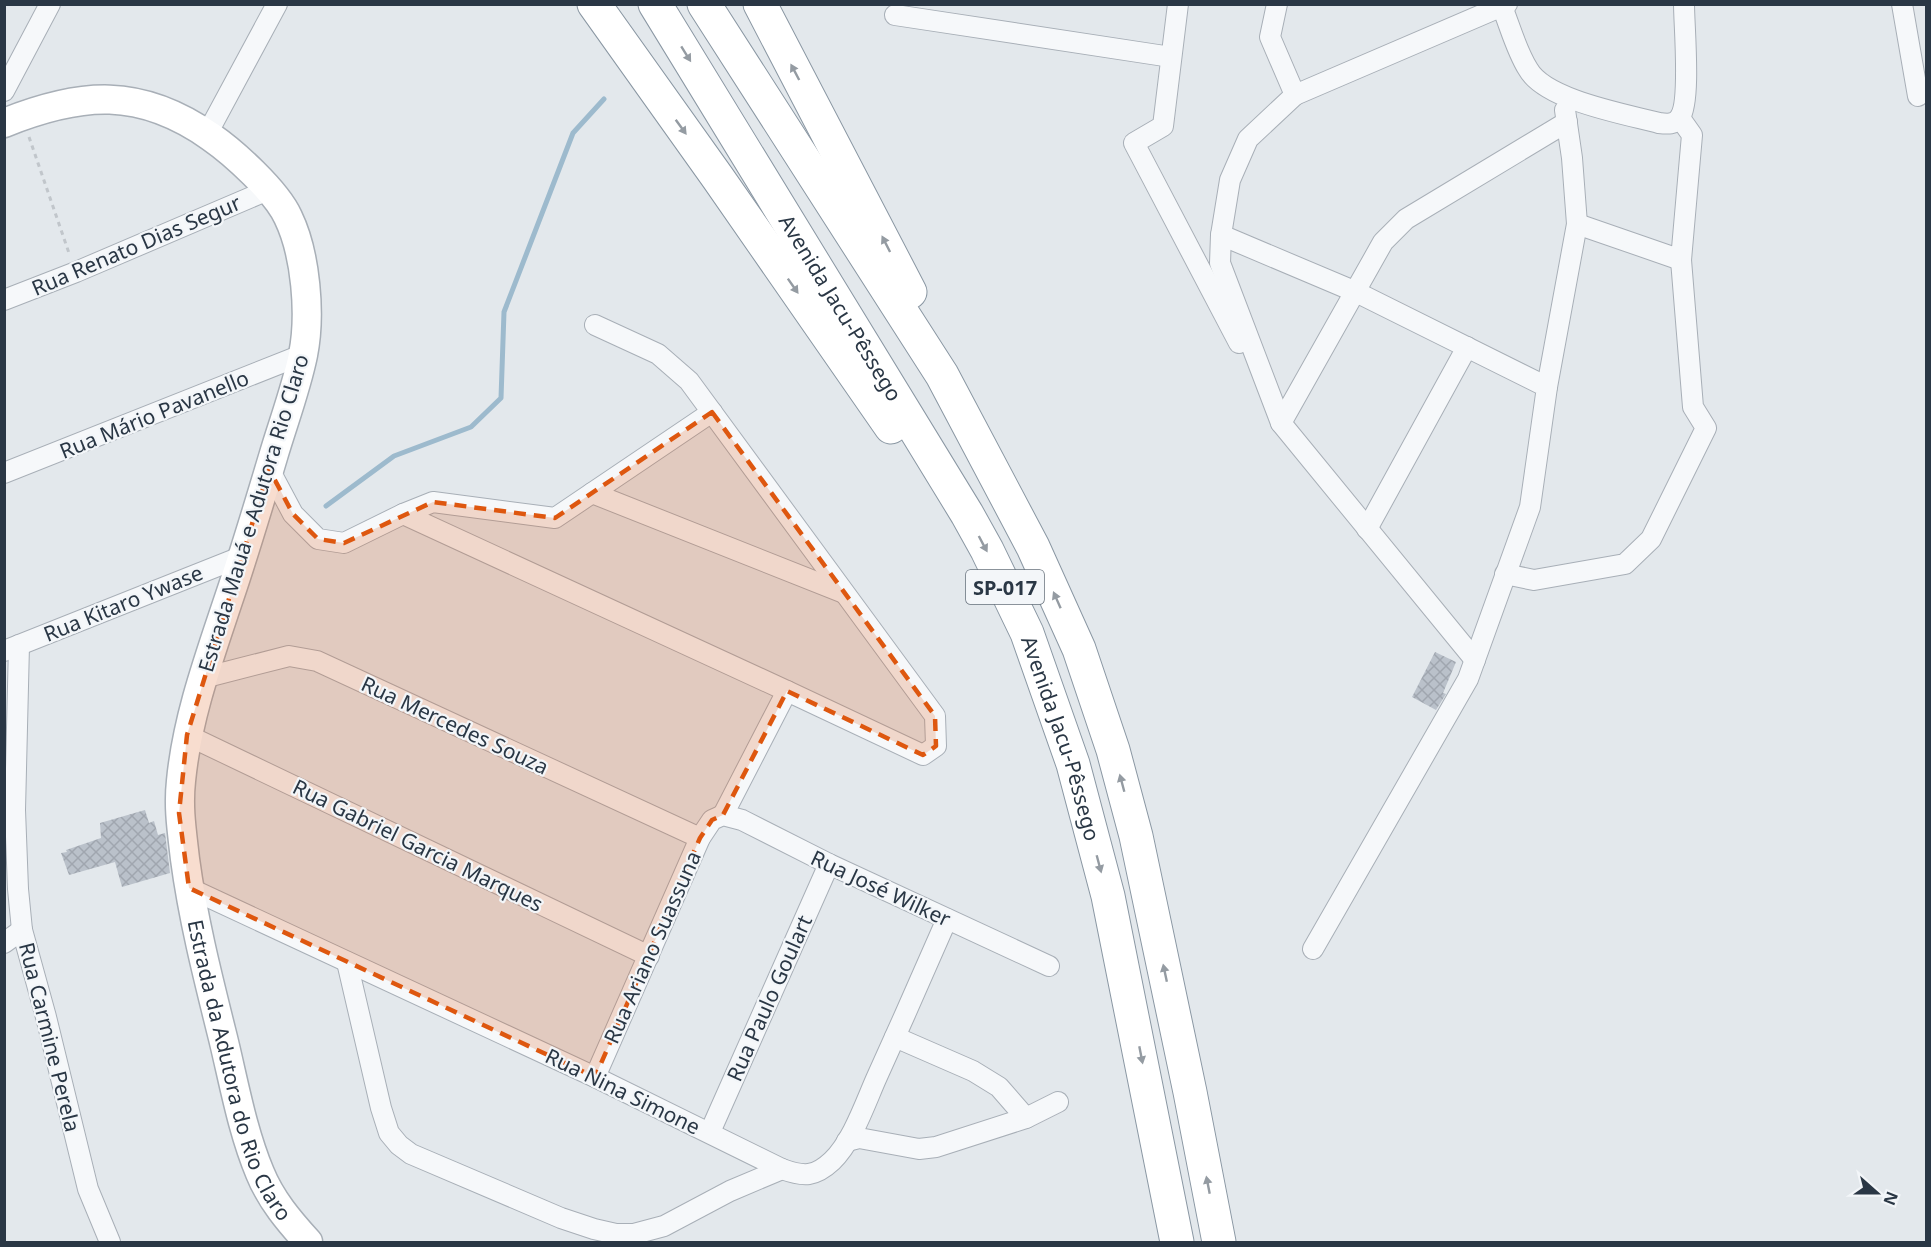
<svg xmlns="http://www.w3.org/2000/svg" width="1931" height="1247" font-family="'Noto Sans',sans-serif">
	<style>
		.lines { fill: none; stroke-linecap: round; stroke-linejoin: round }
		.stream { stroke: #9dbacd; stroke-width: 5 }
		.building { fill: url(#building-cross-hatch) }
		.minor-casing { stroke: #a8afb7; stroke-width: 22 }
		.secondary-casing { stroke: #a8afb7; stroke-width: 31 }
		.trunk-casing { stroke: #8a97a3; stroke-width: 35 }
		.path { stroke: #c1c6cb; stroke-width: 3; stroke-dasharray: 4.5 4.5; stroke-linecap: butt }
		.minor { stroke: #f6f8fa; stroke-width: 20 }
		.secondary { stroke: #fff; stroke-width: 28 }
		.trunk { stroke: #fff; stroke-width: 33 }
		.oneway { fill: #949ba2 }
		.marked { fill: #de570f; fill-opacity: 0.2; stroke: #de570f; stroke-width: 4.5; stroke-dasharray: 12 8; stroke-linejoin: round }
		.labels { text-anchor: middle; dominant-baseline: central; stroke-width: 4.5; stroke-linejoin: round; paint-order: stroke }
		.shield { fill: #f3f6f9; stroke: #66707b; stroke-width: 1.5 }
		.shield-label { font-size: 20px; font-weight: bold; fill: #2a3745 }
		.street-label { font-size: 21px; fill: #2a3745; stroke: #f3f6f9 }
	</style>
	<defs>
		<pattern id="building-cross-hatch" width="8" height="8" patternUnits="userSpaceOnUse" patternTransform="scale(1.5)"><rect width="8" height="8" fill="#bac1ca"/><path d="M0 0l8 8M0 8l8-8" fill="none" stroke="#a0a6af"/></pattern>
	</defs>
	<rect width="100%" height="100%" fill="#e3e8ec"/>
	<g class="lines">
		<!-- stream -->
		<polyline class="stream" points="326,506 394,456 471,427 501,398 504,312 573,133 604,99"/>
	</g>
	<!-- building -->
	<g class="building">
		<polygon points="1435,652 1456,662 1443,693 1446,694 1436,710 1412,697"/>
		<polygon points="145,810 149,823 154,821 158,835 165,833 170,873 122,887 115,862 69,875 61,853 67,852 66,850 101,838 100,823"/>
	</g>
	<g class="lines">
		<!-- minor casing -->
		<g class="minor-casing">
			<g id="minor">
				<polyline points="1178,4 1163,126 1134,143 1239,343"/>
				<polyline points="1277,4 1270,37 1295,95 1248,139 1230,180 1221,235 1356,292 1547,387 1530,507 1468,679 1313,949"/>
				<path d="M1501 4C1510 26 1516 50 1528 69 1545 100 1625 114 1659 123 1667 124 1675 125 1680 117 1691 101 1684 26 1684 4"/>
				<polyline points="1902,4 1918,96"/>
				<polyline points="895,15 1171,57"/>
				<polyline points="4,91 50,4"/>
				<polyline points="1295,95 1507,4"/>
				<polyline points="207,134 277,4"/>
				<polyline points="1577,224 1681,260 1692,135 1680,118"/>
				<polyline points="1221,235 1220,263 1281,423 1475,660"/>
				<polyline points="4,300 76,272 268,190"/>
				<polyline points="595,325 658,354 689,381 935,716 936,746 923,755 787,691 723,815"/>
				<polyline points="1547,387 1577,224 1572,158 1565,110"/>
				<polyline points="712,412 592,493 844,593"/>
				<polyline points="1281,423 1383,242 1406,219 1567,122"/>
				<polyline points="269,469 293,514 318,539 344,543 403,514"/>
				<polyline points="4,473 304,354"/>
				<polyline points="592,493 555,518 433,502 403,514 787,691"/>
				<polyline points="1367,529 1467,347"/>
				<polyline points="1505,574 1534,580 1625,564 1651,539 1706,428 1693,407 1681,260"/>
				<polyline points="19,645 15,810 18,889 22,930 46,1017 88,1189 110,1242"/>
				<polyline points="4,651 243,556"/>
				<polyline points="203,678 289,656 317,661 700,838"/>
				<polyline points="187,735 649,956"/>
				<path d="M189 888 595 1077 782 1169C804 1177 815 1177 832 1161 852 1142 865 1104 876 1079 900 1026 924 972 947 919"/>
				<polyline points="4,943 22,930"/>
				<polyline points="347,962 381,1108 389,1133 399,1145 411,1154 561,1218 594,1229 616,1234 634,1234 664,1226 730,1191 782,1169"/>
				<polyline points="895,1037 973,1071 999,1087 1026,1118"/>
				<polyline points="595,1077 700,838 712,820 723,815 742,820 829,864 1049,966"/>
				<polyline points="710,1132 829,864"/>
				<polyline points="847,1141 859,1138 919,1149 936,1147 1026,1118 1058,1102"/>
			</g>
		</g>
		<!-- secondary casing -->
		<g class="secondary-casing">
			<g id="secondary">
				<path id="s1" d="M4 123C81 92 140 87 211 137 234 153 276 191 288 217 306 254 311 315 303 355 296 389 283 423 273 457 259 504 245 551 229 598 209 658 187 718 181 781 178 808 182 832 185 859 193 919 208 978 223 1038 234 1083 242 1130 260 1173 271 1200 289 1221 308 1242"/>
			</g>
		</g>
		<!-- trunk casing -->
		<g class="trunk-casing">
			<g id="trunk">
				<polyline points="594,4 718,178 891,427"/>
				<path id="s2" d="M655 4 967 514 987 550 1027 633 1073 764 1108 896 1177 1242"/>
				<polyline points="704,4 942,375 1033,547 1079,649 1113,750 1136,836 1190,1092 1219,1242"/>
				<polyline points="760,4 910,292"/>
			</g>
		</g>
		<!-- path -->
		<polyline class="path" points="29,137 70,256"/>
		<!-- minor -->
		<use href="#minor" class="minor"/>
		<!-- secondary -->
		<use href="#secondary" class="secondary"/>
		<!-- trunk -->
		<use href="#trunk" class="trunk"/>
	</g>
	<!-- one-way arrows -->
	<defs><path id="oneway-solid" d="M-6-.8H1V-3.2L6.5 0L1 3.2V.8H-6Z" transform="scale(1.5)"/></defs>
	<g class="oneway">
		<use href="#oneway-solid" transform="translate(686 54) rotate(58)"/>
		<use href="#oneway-solid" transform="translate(795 72) rotate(-118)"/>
		<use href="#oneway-solid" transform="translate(681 127) rotate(54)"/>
		<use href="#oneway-solid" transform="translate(886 244) rotate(-117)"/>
		<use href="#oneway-solid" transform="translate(793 286) rotate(55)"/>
		<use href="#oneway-solid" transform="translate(983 544) rotate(62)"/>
		<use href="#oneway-solid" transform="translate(1057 600) rotate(-114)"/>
		<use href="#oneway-solid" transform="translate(1122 783) rotate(-105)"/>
		<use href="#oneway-solid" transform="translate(1099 864) rotate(75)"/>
		<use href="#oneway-solid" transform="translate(1165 973) rotate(-102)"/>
		<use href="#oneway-solid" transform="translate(1141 1055) rotate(79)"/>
		<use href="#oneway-solid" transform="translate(1208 1185) rotate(-101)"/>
	</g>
	<!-- marked area -->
	<path class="marked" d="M712 412 935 716 936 746 923 755 787 691 723 815 712 820 700 838 595 1077 189 888 179 813 187 735 269 469 293 514 318 539 344 543 433 502 555 518Z"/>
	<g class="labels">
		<!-- shield labels -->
		<rect class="shield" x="966" y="570" width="78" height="34" rx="4.5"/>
		<g class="shield-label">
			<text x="1005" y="587">SP-017</text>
		</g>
		<!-- street labels -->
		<g class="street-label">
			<text transform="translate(136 245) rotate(-23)">Rua Renato Dias Segur</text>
			<text stroke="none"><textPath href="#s2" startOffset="356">Avenida Jacu-Pêssego</textPath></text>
			<text transform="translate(154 414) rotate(-22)">Rua Mário Pavanello</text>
			<text transform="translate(253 513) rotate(-73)">Estrada Mauá e Adutora Rio Claro</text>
			<text transform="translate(123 603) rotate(-22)">Rua Kitaro Ywase</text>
			<text transform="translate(455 725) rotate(25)">Rua Mercedes Souza</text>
			<text stroke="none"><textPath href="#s2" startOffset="842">Avenida Jacu-Pêssego</textPath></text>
			<text transform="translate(418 845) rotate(26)">Rua Gabriel Garcia Marques</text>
			<text transform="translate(881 888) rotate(25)">Rua José Wilker</text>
			<text transform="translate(652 947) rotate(-66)">Rua Ariano Suassuna</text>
			<text transform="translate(769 998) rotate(-66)">Rua Paulo Goulart</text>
			<text transform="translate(50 1037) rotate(76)">Rua Carmine Perela</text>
			<text stroke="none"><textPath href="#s1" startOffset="1212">Estrada da Adutora do Rio Claro</textPath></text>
			<text transform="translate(623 1091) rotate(26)">Rua Nina Simone</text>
		</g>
	</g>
	<!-- border -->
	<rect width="1931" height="1247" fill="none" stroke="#2a3745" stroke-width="12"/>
	<!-- north arrow -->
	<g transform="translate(1877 1193) rotate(111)" stroke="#f3f6f9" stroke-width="4.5" paint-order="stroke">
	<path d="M0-4.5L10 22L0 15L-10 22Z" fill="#2a3745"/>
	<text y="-9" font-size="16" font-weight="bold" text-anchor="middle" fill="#2a3745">N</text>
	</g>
</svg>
